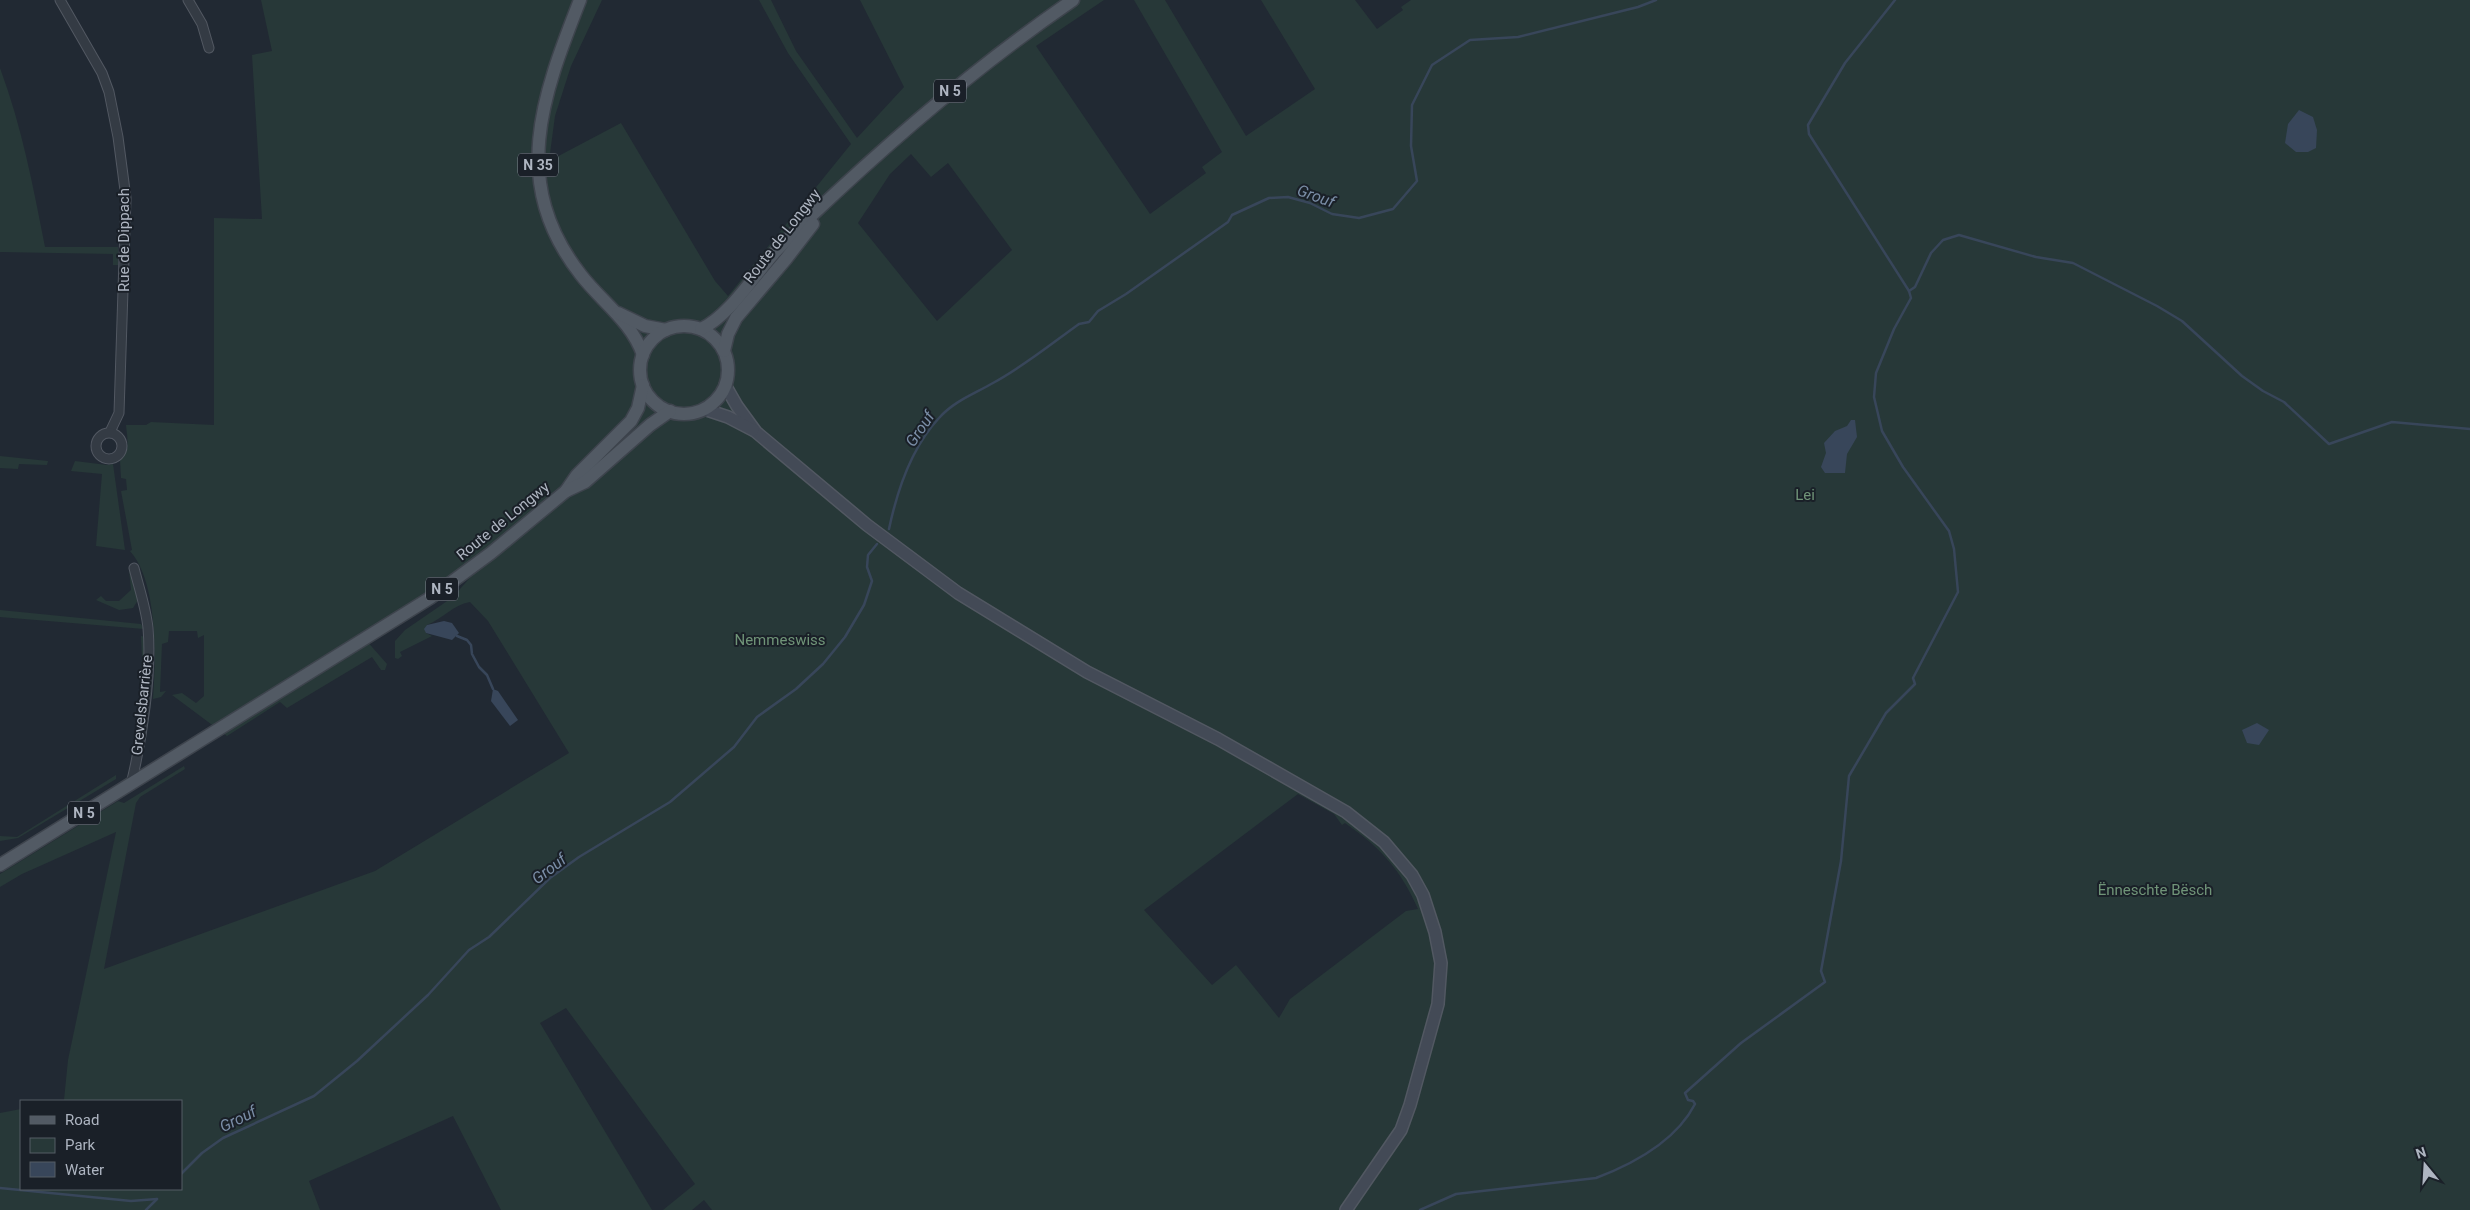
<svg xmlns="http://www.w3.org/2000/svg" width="2470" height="1210" font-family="Roboto,sans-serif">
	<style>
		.green { fill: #273838; fill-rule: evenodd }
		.water { fill: #38465a }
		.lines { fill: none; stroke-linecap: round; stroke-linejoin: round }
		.stream { stroke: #38465a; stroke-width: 2.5 }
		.street-casing { stroke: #525862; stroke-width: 11 }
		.secondary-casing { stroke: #525862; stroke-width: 14 }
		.primary-casing { stroke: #3e444d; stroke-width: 15 }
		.street { stroke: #343b44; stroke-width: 9 }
		.secondary { stroke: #434a56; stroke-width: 11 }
		.primary { stroke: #525a64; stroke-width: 12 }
		.labels { text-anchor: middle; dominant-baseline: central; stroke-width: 4; stroke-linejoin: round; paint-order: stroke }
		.shield { fill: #1a2028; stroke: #828893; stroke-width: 1 }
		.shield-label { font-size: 14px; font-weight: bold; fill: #aeb5c1 }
		.street-label { font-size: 15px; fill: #aeb5c1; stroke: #1a2028 }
		.park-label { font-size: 15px; fill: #709478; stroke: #1a2028 }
		.water-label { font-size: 16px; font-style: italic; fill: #7a8da6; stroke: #1a2028 }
	</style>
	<rect width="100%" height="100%" fill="#212933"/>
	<!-- green -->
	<g class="green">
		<path d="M261 0H602L571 66 555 116 549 161 621 123 715 281 728 296 851 144 788 53 759 0H771L796 51 857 138 904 87 860 0H1104L1036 46 1150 214 1206 173 1202 167 1222 152 1134 0H1165L1246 136 1315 89 1261 0H1355L1377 29 1403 10 1401 7 1411 0H2470V1210H712L704 1200 692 1210H663L695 1184 566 1008 540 1023 652 1210H501L453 1116 309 1181 320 1210H0V1113L21 1109V1189H181V1101H57L64 1100 68 1060 116 832 22 874 0 887V874L118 801 124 803 184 766 185 769 140 797 136 803 104 969 375 871 569 753 488 621 470 602C453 605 442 619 427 625L426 633 432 636 400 652 402 656 398 659 395 658V641L405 630 453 597 489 556 365 639 387 664 385 670H381L372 657 287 708 280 702 227 736 172 695 182 693 196 703 204 696V635L198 638 197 631H169L168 642 162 644 160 692 166 691 161 697 153 699C156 659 158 582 130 551L132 550 121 491 127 490 126 479 121 478 120 460C131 451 127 437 126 425H146L151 422 214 425V218L262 219 252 55 272 51ZM911 154 931 177 948 163 1012 250 937 321 858 223 890 174ZM1298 794 1334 814 1342 825 1345 823C1381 848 1400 869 1418 909L1406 911 1290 999 1279 1018 1236 965 1212 985 1144 910Z"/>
		<path d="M0 68C22 127 33 186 45 247H118V265H113V254L0 252Z"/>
		<polygon points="0,456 48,461 47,465 19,464 18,469 0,468"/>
		<polygon points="75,461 107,465 113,464 125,550 96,546 102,474 71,471"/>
		<polygon points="129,570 138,600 133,608 119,610 96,600 101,596 106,601 119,601 131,590"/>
		<polygon points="0,610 141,624 144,629 0,617"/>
		<polygon points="141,636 145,637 142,696 139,695 142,658"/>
		<polygon points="116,775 116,779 18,838 0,841 0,836 17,837"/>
	</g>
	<!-- water -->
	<g class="water">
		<polygon points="2299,110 2313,117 2317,130 2316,148 2308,152 2296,152 2285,143 2288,124"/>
		<polygon points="1851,420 1855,420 1857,437 1847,454 1845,473 1825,473 1821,467 1826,453 1824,443 1835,431 1847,426"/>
		<polygon points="444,621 452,623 459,633 452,640 426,633 424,629 427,625"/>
		<polygon points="493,689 498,691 518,720 510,726 491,701"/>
		<polygon points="2257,723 2269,730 2259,745 2247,743 2242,730"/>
	</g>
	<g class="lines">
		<!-- stream -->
		<g class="stream">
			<polyline points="1909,291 1915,287 1931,253 1943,240 1959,235 2036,257 2073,263 2157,306 2182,321 2242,376 2263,391 2284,402 2329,444 2392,422 2470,429"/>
			<path d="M889 529C897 491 912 447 939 418 954 401 974 394 993 383 1023 367 1051 344 1079 324L1089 322 1098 311 1126 294 1228 222 1232 215 1269 198 1288 197 1310 203 1332 214 1359 218 1393 209 1417 181 1411 146 1412 105 1432 65 1470 40 1518 37 1638 7 1656 0"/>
			<polyline points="457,636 467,640 471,645 472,654 479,667 487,675 493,689"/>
			<polyline points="181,1174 202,1153 223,1138 314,1096 357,1061 428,995 469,950 489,937 550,878 579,857 670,802 734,747 757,717 796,689 823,664 845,637 864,605 872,581 867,567 868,555 877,544"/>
			<polyline points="0,1188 131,1201 157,1199"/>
			<polyline points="146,1210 157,1199"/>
			<path d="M1420 1210 1456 1194 1596 1178C1633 1164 1676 1141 1695 1104L1693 1101 1688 1100 1685 1093 1741 1043 1825 982 1821 971 1841 861 1849 776 1886 713 1915 684 1913 678 1958 592 1954 549 1949 531 1903 467 1882 431 1874 397 1876 373 1894 329 1911 298 1909 291 1809 134 1808 125 1845 63 1895 0"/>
		</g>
		<!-- street casing -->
		<g class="street-casing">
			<g id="street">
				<polyline points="60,0 102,73 109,92 118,137 126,198 119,413 110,432"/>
				<polyline points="188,0 202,24 209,48"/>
				<circle cx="109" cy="446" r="13"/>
				<path d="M131 784C142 740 152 673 148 628 146 608 139 588 134 568"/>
			</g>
		</g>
		<!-- secondary casing -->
		<g class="secondary-casing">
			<g id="secondary">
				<polyline points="725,385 737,406 756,432 867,525 958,593 1087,672 1218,739 1346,812 1384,842 1412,875 1423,895 1435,932 1441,963 1438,1004 1410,1105 1401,1130 1346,1210"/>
				<polyline points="704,409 728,417 753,430"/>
			</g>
		</g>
		<!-- primary casing -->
		<g class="primary-casing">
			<g id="primary">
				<path d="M580 0C542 97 509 183 581 275 601 301 632 322 643 355"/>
				<polyline points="618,313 645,326 666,330"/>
				<circle cx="684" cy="370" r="44"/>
				<path d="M701 329C729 316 753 277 774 253 785 241 798 230 809 218 892 139 978 65 1073 0"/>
				<polyline points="724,351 728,334 736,318 786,259 813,224"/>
				<polyline points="566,491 577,475 631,421 638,408 643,385"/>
				<polyline points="0,865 430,598 491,553 566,491 585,482 650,425 670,411"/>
			</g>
		</g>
		<!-- street -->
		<use href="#street" class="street"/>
		<!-- secondary -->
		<use href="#secondary" class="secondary"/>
		<!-- primary -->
		<use href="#primary" class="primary"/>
	</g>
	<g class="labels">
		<!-- shield labels -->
		<g class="shield">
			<rect x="934" y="79.5" width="32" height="23" rx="4"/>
			<rect x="518" y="153.5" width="40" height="23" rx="4"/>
			<rect x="426" y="577.5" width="32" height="23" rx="4"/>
			<rect x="68" y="801.5" width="32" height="23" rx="4"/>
		</g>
		<g class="shield-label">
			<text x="950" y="91">N 5</text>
			<text x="538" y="165">N 35</text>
			<text x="442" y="589">N 5</text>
			<text x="84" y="813">N 5</text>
		</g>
		<!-- street labels -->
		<g class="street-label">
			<text transform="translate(782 236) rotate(-52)">Route de Longwy</text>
			<text transform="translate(124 240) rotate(-90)">Rue de Dippach</text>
			<text transform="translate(503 521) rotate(-39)">Route de Longwy</text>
			<text transform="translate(142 705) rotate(-84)">Grevelsbarrière</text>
		</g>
		<!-- park labels -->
		<g class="park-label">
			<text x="1805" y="495">Lei</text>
			<text x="780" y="640">Nemmeswiss</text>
			<text x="2155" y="890">Ënneschte Bësch</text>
		</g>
		<!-- water labels -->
		<g class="water-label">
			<text transform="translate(1316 196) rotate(20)">Grouf</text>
			<text transform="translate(920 429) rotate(-56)">Grouf</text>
			<text transform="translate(549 869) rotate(-37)">Grouf</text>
			<text transform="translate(238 1119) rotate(-26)">Grouf</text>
		</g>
	</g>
	<!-- legend -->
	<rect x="20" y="1100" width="162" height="90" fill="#1a2028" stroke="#555c65"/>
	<rect x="30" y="1116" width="25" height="8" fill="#525a64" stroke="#555c65"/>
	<text x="65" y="1125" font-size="15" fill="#aeb5c1">Road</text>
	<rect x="30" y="1138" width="25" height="15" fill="#273838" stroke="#555c65"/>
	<text x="65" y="1150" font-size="15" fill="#aeb5c1">Park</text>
	<rect x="30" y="1162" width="25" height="15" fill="#38465a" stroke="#555c65"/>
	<text x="65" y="1175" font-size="15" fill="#aeb5c1">Water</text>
	<!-- north arrow -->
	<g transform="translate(2425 1165) rotate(342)" stroke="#1a2028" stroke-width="4" paint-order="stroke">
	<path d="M0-4L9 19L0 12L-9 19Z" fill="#aeb5c1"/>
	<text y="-8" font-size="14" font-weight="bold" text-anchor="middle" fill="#aeb5c1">N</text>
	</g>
</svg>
